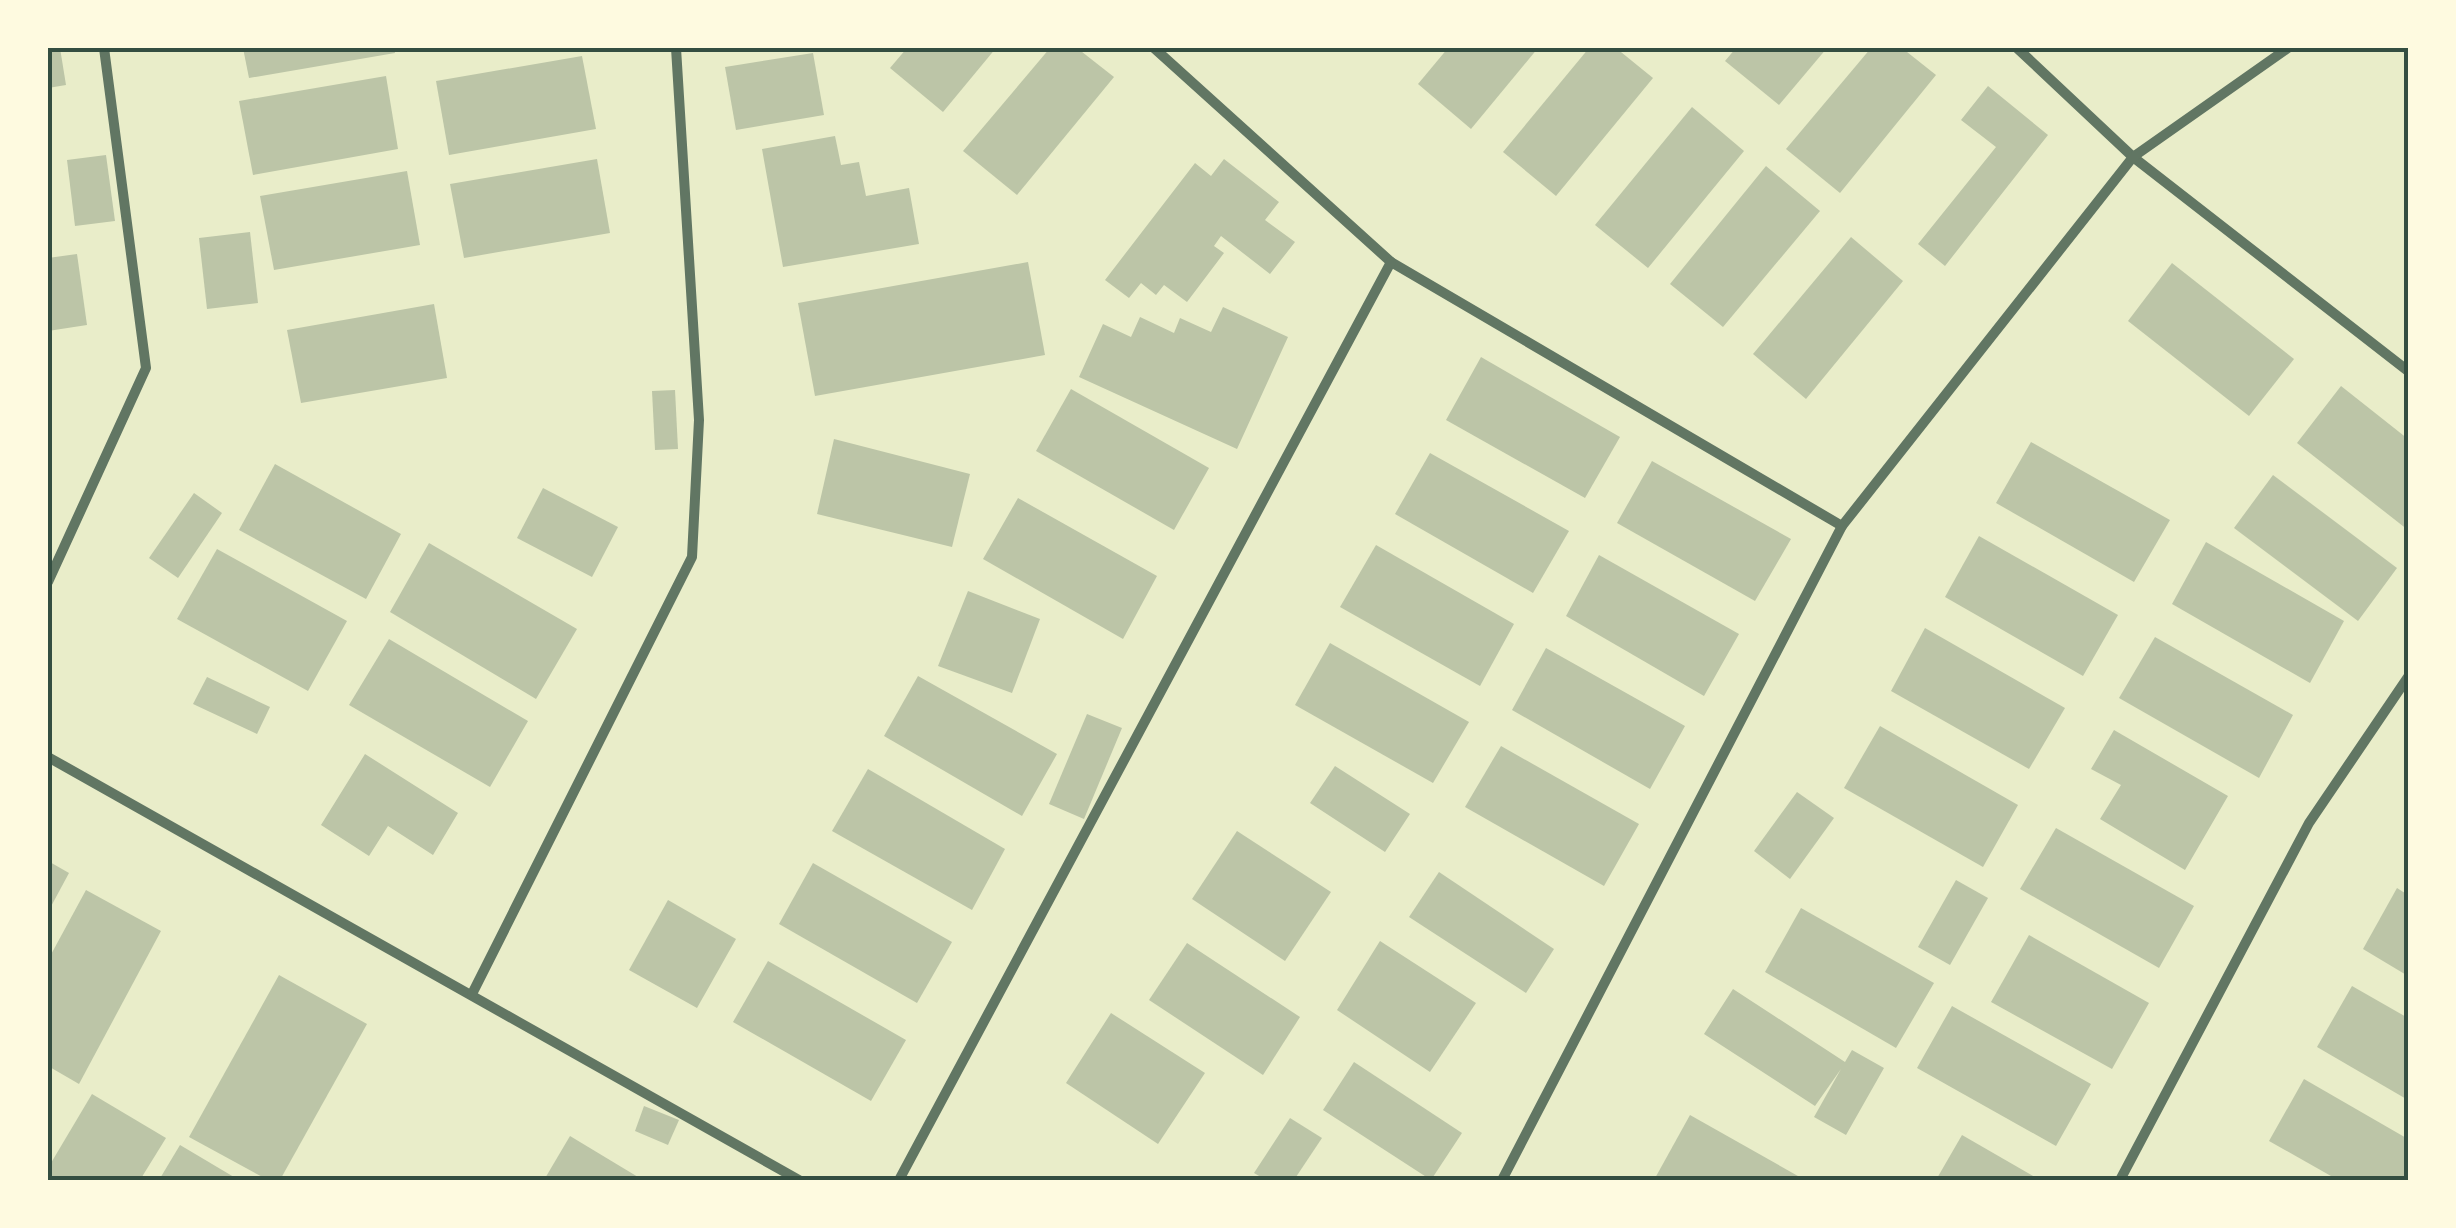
<svg xmlns="http://www.w3.org/2000/svg" width="2456" height="1228" font-family="'PT Sans Narrow',sans-serif">
	<style>
		.building { fill: #bcc5a7 }
		.lines { fill: none; stroke-linecap: round; stroke-linejoin: round }
		.minor { stroke: #617663; stroke-width: 10 }
		.neatline { fill: none; stroke: #344e41; stroke-width: 4 }
	</style>
	<rect width="100%" height="100%" fill="#e9edc9"/>
	<!-- building -->
	<g class="building">
		<polygon points="48,48 60,48 66,85 48,88"/>
		<polygon points="243,48 394,48 395,53 249,78"/>
		<polygon points="907,48 996,48 943,112 890,68"/>
		<polygon points="1050,48 1077,48 1114,77 1017,195 963,151"/>
		<polygon points="1448,48 1538,48 1471,129 1418,84"/>
		<polygon points="1589,48 1616,48 1653,78 1556,196 1503,152"/>
		<polygon points="1736,48 1827,48 1779,105 1725,61"/>
		<polygon points="1871,48 1902,48 1936,75 1840,193 1786,149"/>
		<polygon points="813,53 824,115 736,130 725,67"/>
		<polygon points="582,56 596,129 449,155 436,81"/>
		<polygon points="386,76 398,149 253,175 239,101"/>
		<polygon points="1988,86 2048,135 1945,266 1918,244 1996,147 1961,120"/>
		<polygon points="1692,107 1744,151 1648,268 1595,225"/>
		<polygon points="835,136 841,165 859,162 866,196 909,188 919,244 783,267 762,149"/>
		<polygon points="106,155 115,221 75,226 67,160"/>
		<polygon points="597,159 610,233 464,258 450,184"/>
		<polygon points="1224,159 1279,202 1265,220 1295,242 1270,274 1221,236 1214,246 1224,253 1187,302 1164,285 1156,295 1141,283 1129,298 1105,280 1195,163 1211,176"/>
		<polygon points="1766,166 1820,211 1723,327 1670,284"/>
		<polygon points="407,171 420,245 274,270 260,196"/>
		<polygon points="250,232 258,303 207,309 199,238"/>
		<polygon points="1851,237 1903,281 1806,399 1753,354"/>
		<polygon points="77,254 87,325 48,331 48,258"/>
		<polygon points="1028,262 1045,355 815,396 798,303"/>
		<polygon points="2172,263 2294,359 2249,416 2128,321"/>
		<polygon points="434,304 447,378 301,403 287,330"/>
		<polygon points="1223,307 1288,337 1237,449 1079,377 1103,324 1131,337 1140,317 1174,333 1180,318 1211,332"/>
		<polygon points="1481,357 1620,437 1585,498 1446,420"/>
		<polygon points="2341,386 2408,439 2408,530 2297,443"/>
		<polygon points="1071,389 1209,468 1174,530 1036,451"/>
		<polygon points="675,390 678,449 655,450 652,391"/>
		<polygon points="834,439 970,474 952,547 817,514"/>
		<polygon points="2031,442 2170,520 2134,582 1996,503"/>
		<polygon points="1430,453 1569,531 1533,593 1395,514"/>
		<polygon points="1652,461 1791,539 1755,601 1617,523"/>
		<polygon points="275,464 401,534 366,599 239,530"/>
		<polygon points="2273,475 2397,568 2358,621 2234,528"/>
		<polygon points="543,488 618,527 592,577 517,538"/>
		<polygon points="194,493 222,513 178,578 149,558"/>
		<polygon points="1018,498 1157,576 1123,639 983,559"/>
		<polygon points="1979,536 2118,615 2083,676 1945,597"/>
		<polygon points="2206,542 2344,621 2310,683 2172,604"/>
		<polygon points="429,543 577,629 536,699 390,612"/>
		<polygon points="1376,545 1514,624 1480,686 1340,607"/>
		<polygon points="217,549 347,621 308,691 177,619"/>
		<polygon points="1599,555 1739,634 1704,696 1566,616"/>
		<polygon points="968,591 1040,619 1012,693 938,666"/>
		<polygon points="1925,628 2065,708 2029,769 1891,691"/>
		<polygon points="2155,637 2293,715 2259,778 2119,698"/>
		<polygon points="389,639 528,721 490,787 349,705"/>
		<polygon points="1330,643 1469,722 1433,783 1295,705"/>
		<polygon points="1546,648 1685,726 1650,789 1512,710"/>
		<polygon points="918,676 1057,754 1022,816 884,736"/>
		<polygon points="207,677 270,707 257,734 193,704"/>
		<polygon points="1087,714 1122,728 1084,819 1049,804"/>
		<polygon points="1880,726 2018,805 1983,867 1844,788"/>
		<polygon points="2114,730 2228,796 2185,870 2100,819 2121,785 2091,769"/>
		<polygon points="1501,746 1639,824 1604,886 1465,807"/>
		<polygon points="365,754 458,813 433,855 388,826 369,856 321,825"/>
		<polygon points="1335,766 1410,814 1385,852 1310,803"/>
		<polygon points="868,769 1005,849 972,910 832,831"/>
		<polygon points="1797,792 1834,818 1790,879 1754,851"/>
		<polygon points="2056,828 2194,906 2159,968 2020,889"/>
		<polygon points="1237,831 1331,892 1285,961 1192,899"/>
		<polygon points="48,861 69,873 48,912"/>
		<polygon points="813,863 952,942 917,1003 779,924"/>
		<polygon points="1439,872 1554,949 1526,993 1409,917"/>
		<polygon points="1956,880 1988,898 1950,965 1918,947"/>
		<polygon points="2397,888 2408,895 2408,976 2363,949"/>
		<polygon points="86,890 161,931 79,1084 48,1066 48,960"/>
		<polygon points="668,900 736,939 697,1008 629,970"/>
		<polygon points="1801,908 1934,983 1896,1048 1765,972"/>
		<polygon points="2029,935 2149,1003 2112,1069 1991,1002"/>
		<polygon points="1380,941 1476,1003 1430,1072 1337,1010"/>
		<polygon points="1187,943 1300,1017 1263,1075 1149,1000"/>
		<polygon points="768,961 906,1040 871,1101 733,1022"/>
		<polygon points="279,975 367,1024 280,1180 268,1180 189,1137"/>
		<polygon points="2352,986 2408,1018 2408,1100 2317,1047"/>
		<polygon points="1733,989 1845,1062 1852,1050 1884,1068 1846,1135 1814,1117 1841,1069 1815,1106 1704,1034"/>
		<polygon points="1952,1006 2091,1084 2056,1146 1917,1068"/>
		<polygon points="1111,1013 1205,1073 1158,1144 1066,1083"/>
		<polygon points="1354,1062 1462,1133 1431,1180 1323,1110"/>
		<polygon points="2304,1079 2408,1139 2408,1180 2338,1180 2269,1141"/>
		<polygon points="92,1094 166,1138 140,1180 48,1180 48,1168"/>
		<polygon points="644,1106 679,1120 668,1145 635,1131"/>
		<polygon points="1690,1115 1805,1180 1654,1180"/>
		<polygon points="1290,1118 1322,1138 1294,1180 1266,1180 1254,1173"/>
		<polygon points="1962,1135 2040,1180 1936,1180"/>
		<polygon points="570,1136 643,1180 544,1180"/>
		<polygon points="180,1145 239,1180 159,1180"/>
	</g>
	<g class="lines">
		<!-- minor -->
		<g class="minor">
			<polyline points="1154,48 1391,262 1842,526"/>
			<polyline points="2017,48 2133,157 2408,371"/>
			<polyline points="48,582 146,368 104,48"/>
			<polyline points="48,757 799,1180"/>
			<polyline points="472,994 692,557 699,420 676,48"/>
			<polyline points="899,1180 1391,262"/>
			<polyline points="1502,1180 1842,526 2133,157 2288,48"/>
			<polyline points="2120,1180 2309,823 2408,677"/>
		</g>
	</g>
	<!-- border -->
	<rect width="2456" height="1228" fill="none" stroke="#fefae0" stroke-width="100"/>
	<rect x="50" y="50" width="2356" height="1128" class="neatline"/>
</svg>
